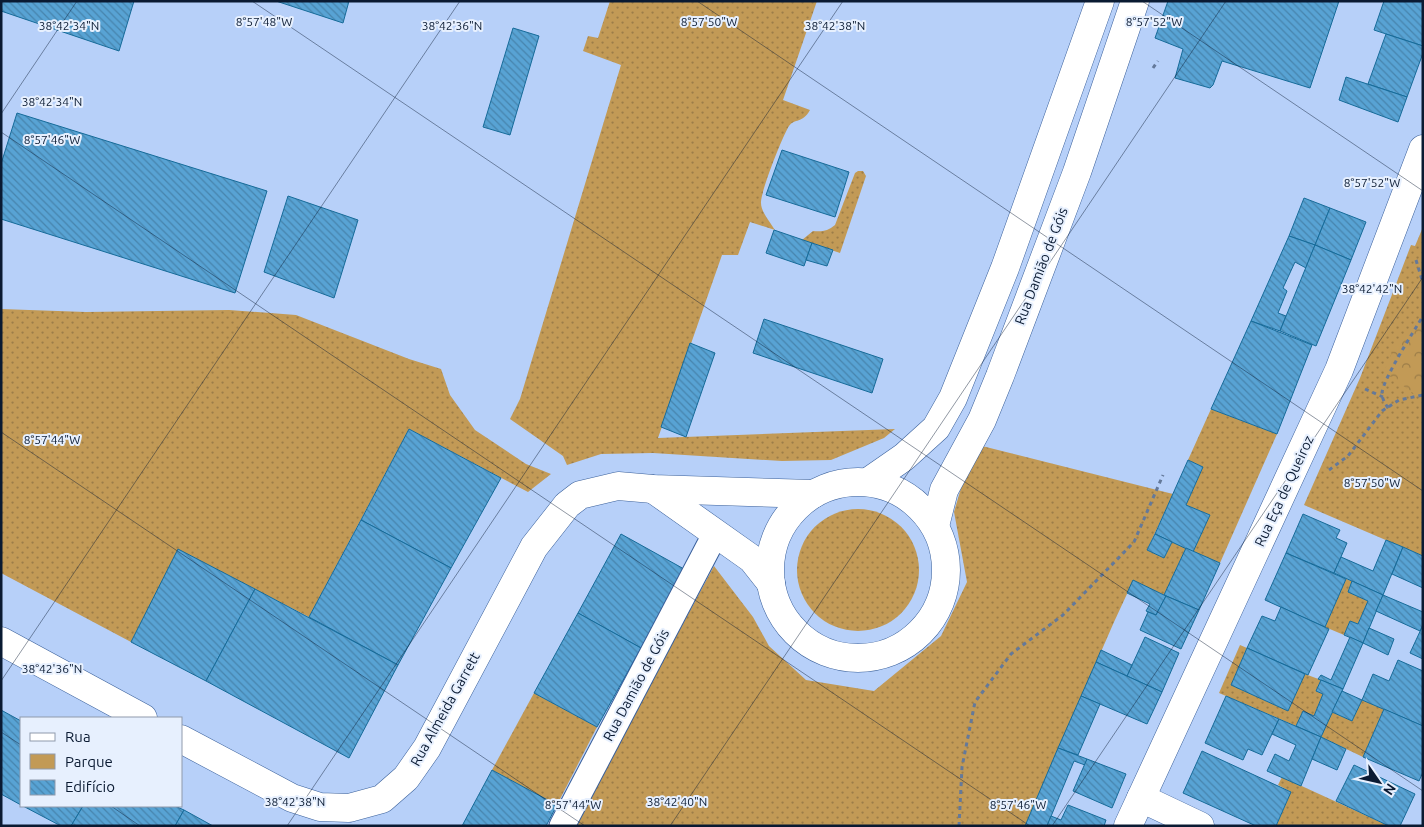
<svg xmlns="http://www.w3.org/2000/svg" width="1424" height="827" font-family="Ubuntu,sans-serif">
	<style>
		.green { fill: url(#green-dots) }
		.forest { fill: url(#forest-crowns) }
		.building { fill: url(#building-back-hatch); stroke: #166b99 }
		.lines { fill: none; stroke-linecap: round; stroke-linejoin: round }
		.pedestrian-casing { stroke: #3a609b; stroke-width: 27 }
		.minor-casing { stroke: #3a609b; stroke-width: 29 }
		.path { stroke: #64799a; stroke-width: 3; stroke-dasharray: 4 4; stroke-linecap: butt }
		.pedestrian { stroke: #fff; stroke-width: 25 }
		.minor { stroke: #fff; stroke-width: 28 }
		.ticks { fill: none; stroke: #0a1a32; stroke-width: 1; stroke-opacity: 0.45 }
		.labels { text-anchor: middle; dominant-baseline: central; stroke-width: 4; stroke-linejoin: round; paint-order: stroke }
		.street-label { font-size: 14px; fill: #0a1a32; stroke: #e7f0fe }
		.ticks-label { font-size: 12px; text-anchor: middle; fill: #0a1a32; stroke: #e7f0fe; stroke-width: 4; stroke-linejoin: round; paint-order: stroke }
	</style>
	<defs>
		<pattern id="green-dots" width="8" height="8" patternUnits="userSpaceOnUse" patternTransform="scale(1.25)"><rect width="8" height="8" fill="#c29a56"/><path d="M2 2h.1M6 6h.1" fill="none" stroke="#9c7d48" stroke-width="1.8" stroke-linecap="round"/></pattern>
		<pattern id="forest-crowns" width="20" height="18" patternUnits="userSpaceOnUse" patternTransform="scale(1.25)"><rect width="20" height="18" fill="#c29a56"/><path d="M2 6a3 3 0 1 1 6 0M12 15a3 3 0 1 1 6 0" fill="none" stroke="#9c7d48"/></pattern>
		<pattern id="building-back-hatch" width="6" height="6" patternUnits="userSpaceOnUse" patternTransform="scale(1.25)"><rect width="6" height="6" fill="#58a3d4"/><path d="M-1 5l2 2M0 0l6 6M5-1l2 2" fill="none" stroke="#4784ad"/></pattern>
	</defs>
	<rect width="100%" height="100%" fill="#b7d0f9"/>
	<!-- green -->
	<g class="green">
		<path d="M610 1H817L783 100 810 110C802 124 795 118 789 126 783 135 760 193 761 203 761 212 771 223 775 230L750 222 738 255H722L658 438 895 429 884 438 831 460 782 461 653 453 601 454 567 465 563 456 510 419 520 399 621 65 583 51 588 36 598 38Z"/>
		<path d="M858 171H863L866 176 840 253 802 240 813 231C822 232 828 231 835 225L855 173Z"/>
		<polygon points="1423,227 1423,556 1304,505 1360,378 1411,245 1415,246"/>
		<polygon points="1,309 86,312 229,310 296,315 409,359 441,369 450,395 475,430 526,464 551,474 528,492 409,429 309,617 179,550 131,642 1,573"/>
		<polygon points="1211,409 1277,434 1220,563 1193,552 1210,515 1186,505 1203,467 1188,460"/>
		<polygon points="974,444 1173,494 1147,550 1164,558 1172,542 1186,548 1164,595 1133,581 1114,622 1025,826 574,826 714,566 753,617 769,646 806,680 874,691 941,636 967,582 954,512"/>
		<circle cx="858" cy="570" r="61"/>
		<polygon points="1346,579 1352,581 1348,592 1368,601 1358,624 1350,621 1344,635 1325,627"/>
		<polygon points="1240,645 1247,648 1231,685 1288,711 1305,674 1321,680 1316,691 1323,694 1314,716 1303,711 1296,726 1219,693"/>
		<polygon points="534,693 597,727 557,805 492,770"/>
		<polygon points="1362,700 1384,709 1363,757 1321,737 1332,712 1352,721"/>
		<polygon points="1282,777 1389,826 1276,826 1291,792 1278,785"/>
	</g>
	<!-- forest -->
	<polygon class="forest" points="1423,313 1423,397 1413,393 1384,372 1393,350"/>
	<!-- building -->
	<g class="building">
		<polygon points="1,1 134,1 119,51 1,11"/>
		<polygon points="276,1 349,1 343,23"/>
		<polygon points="1168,1 1339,1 1310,88 1222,61 1213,85 1210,88 1175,78 1183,49 1155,38"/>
		<polygon points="1384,1 1423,1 1423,46 1374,30"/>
		<polygon points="513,28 539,36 510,135 483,127"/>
		<polygon points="1386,34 1423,46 1423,53 1407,97 1368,84"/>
		<polygon points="1346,77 1407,97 1398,122 1339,100"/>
		<polygon points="17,113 267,191 235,293 1,219 1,164"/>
		<polygon points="782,150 849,172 835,217 766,195"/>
		<polygon points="288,196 358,220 334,298 264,272"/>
		<polygon points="1304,198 1330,208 1315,245 1289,236"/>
		<polygon points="1330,208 1366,222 1351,260 1315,245"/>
		<polygon points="774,230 812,243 804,266 766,253"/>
		<polygon points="1289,236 1315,245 1306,268 1295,262 1283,288 1287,291 1278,313 1286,316 1280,331 1251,321"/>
		<polygon points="812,243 833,250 827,266 806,260"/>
		<polygon points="1315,245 1351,260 1316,346 1280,331"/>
		<polygon points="764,319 883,359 872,393 753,353"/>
		<polygon points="1251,321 1312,345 1277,434 1211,409"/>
		<polygon points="690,343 715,353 686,437 661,427"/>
		<polygon points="409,429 501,478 451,568 361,520"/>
		<polygon points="1188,460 1203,467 1186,505 1210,515 1193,552 1155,534"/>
		<polygon points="1303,514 1340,530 1336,538 1347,543 1334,573 1286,553"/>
		<polygon points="361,520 451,568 398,665 309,617"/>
		<polygon points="621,534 684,569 641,648 578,613"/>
		<polygon points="1155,534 1172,542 1164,558 1147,550"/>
		<polygon points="1386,540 1403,547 1383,595 1334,573 1341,557 1373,571"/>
		<polygon points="1403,547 1423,556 1423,588 1392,574"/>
		<polygon points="1186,548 1220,563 1199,610 1164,595"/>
		<polygon points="178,549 255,589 206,681 131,642"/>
		<polygon points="1286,553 1346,579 1325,627 1265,600"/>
		<polygon points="1133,580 1166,596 1156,615 1146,611 1150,604 1127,593"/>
		<polygon points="1352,581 1383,595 1363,643 1344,635 1350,621 1358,624 1368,601 1348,592"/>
		<polygon points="255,589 398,665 349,758 206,681"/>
		<polygon points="1383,595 1423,612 1423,625 1420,631 1376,611"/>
		<polygon points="1166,596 1199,610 1181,649 1140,630 1148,612 1156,615"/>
		<polygon points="1281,607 1329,629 1308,675 1247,648 1262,616 1275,621"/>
		<polygon points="578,613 641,648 597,727 534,693"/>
		<polygon points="1423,625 1423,659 1410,653"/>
		<polygon points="1369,628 1394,639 1388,655 1363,643"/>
		<polygon points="1145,637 1179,653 1162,692 1127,676"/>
		<polygon points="1350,637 1363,643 1343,689 1318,679 1321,675 1331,680"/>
		<polygon points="1247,648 1305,674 1288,711 1231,685"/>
		<polygon points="1101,650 1132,665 1127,676 1096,662"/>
		<polygon points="1398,660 1423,671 1423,726 1362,700 1373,674 1389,681"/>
		<polygon points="1096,662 1162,692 1147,724 1081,696"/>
		<polygon points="1321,680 1343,689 1321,737 1296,726 1303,711 1314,716 1323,694 1316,691"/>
		<polygon points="1342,691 1362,700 1352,721 1332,712"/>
		<polygon points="1081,696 1100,704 1078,755 1058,748"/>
		<polygon points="1226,696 1279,719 1262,755 1248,749 1243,760 1205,743"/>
		<polygon points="1384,709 1423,726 1423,772 1419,781 1363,757"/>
		<polygon points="1,710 21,721 21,805 1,794"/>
		<polygon points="1279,719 1321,737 1301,786 1267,771 1275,754 1289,761 1296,745 1272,734"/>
		<polygon points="1321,737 1346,749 1337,770 1312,759"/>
		<polygon points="1058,748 1087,759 1085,765 1074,761 1047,826 1025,826"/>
		<polygon points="1202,751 1291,792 1276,826 1256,826 1183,793"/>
		<polygon points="1087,759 1126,774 1112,808 1073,791"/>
		<polygon points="1354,765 1415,794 1400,826 1389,826 1336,801"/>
		<polygon points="492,770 557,805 546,826 462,826"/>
		<polygon points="1068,805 1106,820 1104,826 1047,826 1051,816 1061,820"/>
		<polygon points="23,806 83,806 71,826 61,826"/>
		<polygon points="83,806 175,806 184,810 175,826 71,826"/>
		<polygon points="184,810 213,826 175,826"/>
	</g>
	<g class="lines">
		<!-- pedestrian casing -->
		<g class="pedestrian-casing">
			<polyline id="pedestrian" points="562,826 710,544"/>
		</g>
		<!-- minor casing -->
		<g class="minor-casing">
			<g id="minor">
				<polyline points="868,482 904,457 936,428 953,398 1005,268 1100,1"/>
				<circle cx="858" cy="570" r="88"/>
				<polyline points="653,489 752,559 771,583"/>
				<polyline points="935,526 944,490 982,420 1000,376 1077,172 1135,1"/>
				<polyline points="1,641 143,718"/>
				<polyline points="181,739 292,798 320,807 349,808 382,799 406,778 427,748 534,547 567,505 580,495 618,486 653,489 813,494"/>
				<polyline points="1141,798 1200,826"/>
				<polyline points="1128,826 1339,370 1423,149"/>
			</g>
		</g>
		<!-- path -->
		<g class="path">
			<polyline points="1153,68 1158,61"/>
			<polyline points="1416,260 1423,283"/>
			<polyline points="1365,389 1383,397"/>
			<path d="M1388 408C1385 403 1382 399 1382 393 1383 379 1414 331 1423 316"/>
			<polyline points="1329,470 1348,456 1382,411 1399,400 1423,395"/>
			<polyline points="959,826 962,767 975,702 1011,654 1063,615 1134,542 1163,475"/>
		</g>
		<!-- pedestrian -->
		<use href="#pedestrian" class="pedestrian"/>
		<!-- minor -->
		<use href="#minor" class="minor"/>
	</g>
	<!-- ticks -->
	<path class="ticks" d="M252 1 1423 791M697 1 1423 491M1142 1 1423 191M1 114 77 1M1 132 1030 826M1 432 585 826M1 681 460 1M1 732 21 745M111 806 140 826M287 826 843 1M670 826 1226 1M1052 826 1423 277"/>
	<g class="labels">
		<!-- street labels -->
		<g class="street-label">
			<text transform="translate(1041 266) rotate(-69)">Rua Damião de Góis</text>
			<text transform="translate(1284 491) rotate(-65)">Rua Eça de Queiroz</text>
			<text transform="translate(636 685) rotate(-62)">Rua Damião de Góis</text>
			<text transform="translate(445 709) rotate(-61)">Rua Almeida Garrett</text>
		</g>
	</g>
	<g class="ticks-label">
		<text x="264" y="26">8°57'48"W</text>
		<text x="1154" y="26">8°57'52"W</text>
		<text x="709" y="26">8°57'50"W</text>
		<text x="69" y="30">38°42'34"N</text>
		<text x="452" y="30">38°42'36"N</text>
		<text x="835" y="30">38°42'38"N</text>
		<text x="52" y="106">38°42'34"N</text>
		<text x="52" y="144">8°57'46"W</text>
		<text x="1372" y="187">8°57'52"W</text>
		<text x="1372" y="293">38°42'42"N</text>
		<text x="52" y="444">8°57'44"W</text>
		<text x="1372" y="487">8°57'50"W</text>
		<text x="52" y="673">38°42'36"N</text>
		<text x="295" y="806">38°42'38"N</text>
		<text x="677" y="806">38°42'40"N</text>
		<text x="573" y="809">8°57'44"W</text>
		<text x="1018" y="809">8°57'46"W</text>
	</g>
	<!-- border -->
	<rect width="1424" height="827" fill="none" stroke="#0a1a32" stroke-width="5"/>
	<!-- legend -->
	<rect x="20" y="717" width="162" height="90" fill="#e7f0fe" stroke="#8f9aac"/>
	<rect x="30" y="733" width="25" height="8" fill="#ffffff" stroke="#8f9aac"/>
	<text x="65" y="742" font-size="15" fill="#0a1a32">Rua</text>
	<rect x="30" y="754" width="25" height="15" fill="#c29a56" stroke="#8f9aac"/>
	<text x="65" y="767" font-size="15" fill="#0a1a32">Parque</text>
	<rect x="30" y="780" width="25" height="15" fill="url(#building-back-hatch)" stroke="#8f9aac"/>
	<text x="65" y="792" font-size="15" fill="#0a1a32">Edifício</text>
	<!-- north arrow -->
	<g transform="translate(1379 782) rotate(124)" stroke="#e7f0fe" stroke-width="4" paint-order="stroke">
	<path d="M0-4L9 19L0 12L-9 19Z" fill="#0a1a32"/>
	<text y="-8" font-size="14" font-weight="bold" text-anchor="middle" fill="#0a1a32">N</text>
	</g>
</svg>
